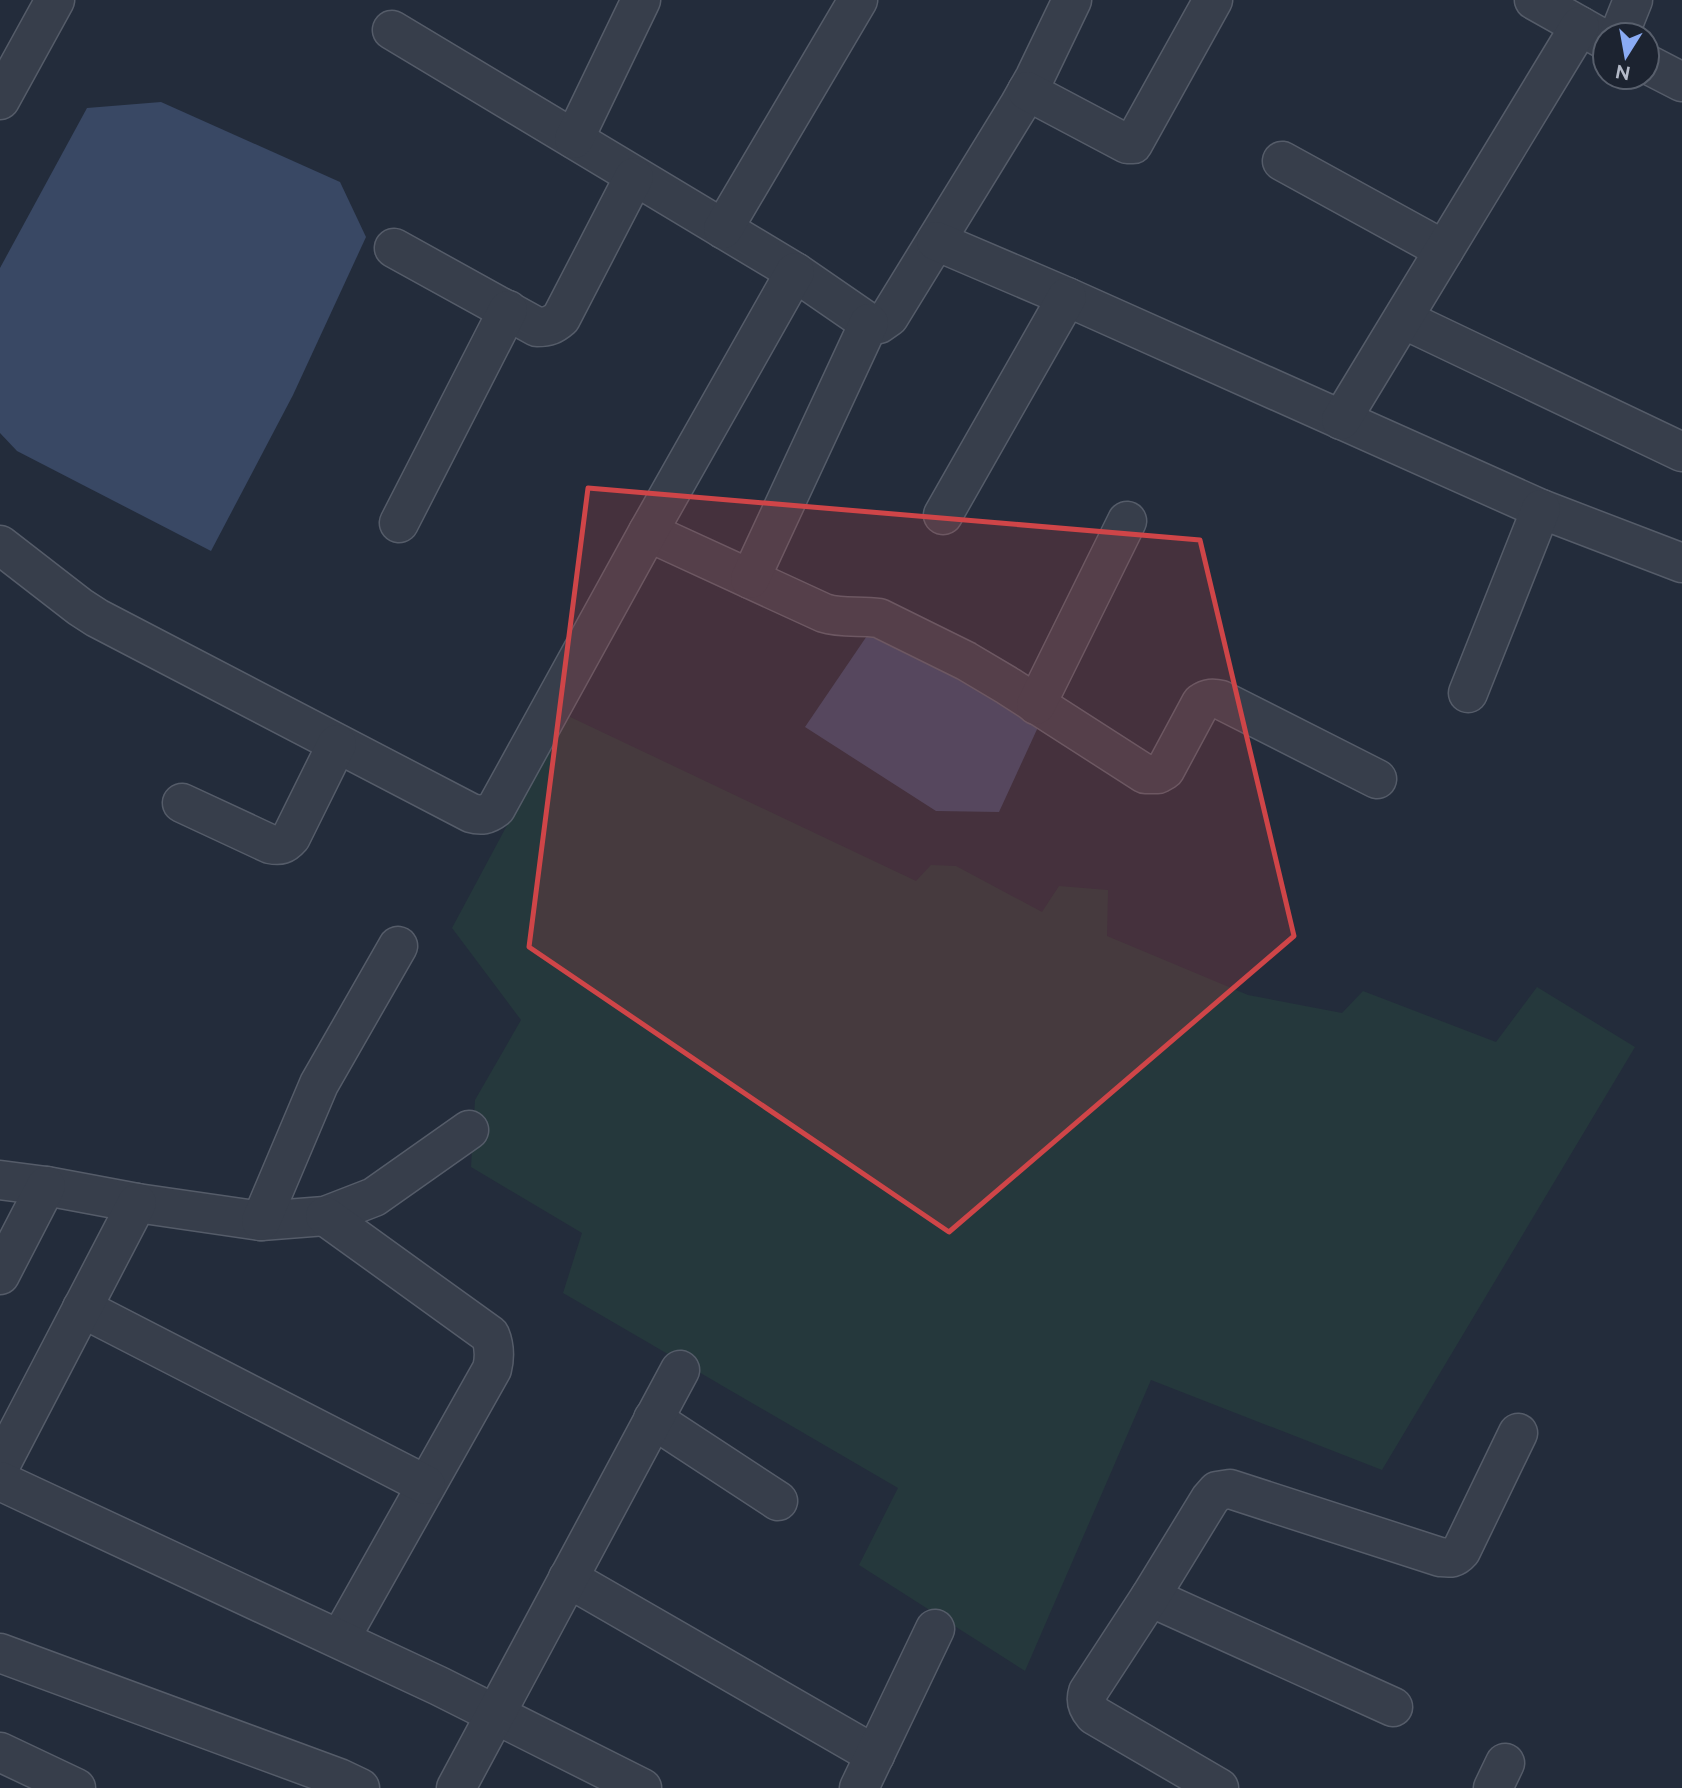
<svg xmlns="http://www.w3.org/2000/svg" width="1682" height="1788" font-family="Raleway,sans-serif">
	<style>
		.green { fill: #25383c }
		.water { fill: #394864 }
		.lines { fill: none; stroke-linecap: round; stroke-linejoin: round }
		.minor-casing { stroke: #555c69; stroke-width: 41 }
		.minor { stroke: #373e4b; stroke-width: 38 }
		.marked { fill: #cf4548; fill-opacity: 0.2; stroke: #cf4548; stroke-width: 5; stroke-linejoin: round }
	</style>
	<rect width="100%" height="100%" fill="#232c3b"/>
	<!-- green -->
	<polygon class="green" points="566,715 916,881 931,865 956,866 1042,912 1059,886 1108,890 1107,936 1248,995 1342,1013 1363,991 1496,1042 1537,987 1635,1047 1382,1470 1151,1380 1025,1671 859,1565 898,1488 563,1293 582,1233 471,1167 475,1100 521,1020 452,928"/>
	<!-- water -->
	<g class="water">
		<polygon points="161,102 340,182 366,237 293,395 211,551 17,451 0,433 0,268 87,108"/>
		<polygon points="875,624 1039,725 999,812 936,811 805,727"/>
	</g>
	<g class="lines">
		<!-- minor casing -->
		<g class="minor-casing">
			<g id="minor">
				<polyline points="1534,0 1605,40"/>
				<polyline points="392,30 795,272 869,323 879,324 889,317 1018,107 1035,77 1072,0"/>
				<polyline points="1619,35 1633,0"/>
				<polyline points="1647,64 1682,82"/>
				<polyline points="1027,91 1127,144 1133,144 1213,0"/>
				<polyline points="0,100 55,0"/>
				<polyline points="574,139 641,0"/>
				<polyline points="1282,161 1444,250"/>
				<polyline points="723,229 858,0"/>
				<polyline points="936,241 1067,297 1541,509 1682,563"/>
				<path d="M394 248 537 327C548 327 553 325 561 318L634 177"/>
				<polyline points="1403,319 1682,452"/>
				<polyline points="1341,420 1580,26"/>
				<polyline points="943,515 1067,297"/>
				<polyline points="399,523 508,310"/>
				<path d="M648 532 824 613C843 619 860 615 879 618L966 661 1008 686 1145 774H1158L1165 770 1201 703C1208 698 1213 698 1221 700L1377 779"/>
				<path d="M0 545 80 607 97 618 471 813C481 816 487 815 496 808L648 532 795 272"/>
				<polyline points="750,579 869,323"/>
				<polyline points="1468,693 1541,509"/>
				<polyline points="1036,705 1127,521"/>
				<path d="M182 803 270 844C280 846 284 845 291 837L337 744"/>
				<polyline points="0,1180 46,1186 137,1203 261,1221 325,1216 374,1197 469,1130"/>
				<path d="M325 1216 490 1335C495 1347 495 1357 492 1369L340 1639"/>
				<polyline points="261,1221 319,1084 398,946"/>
				<polyline points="0,1275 46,1186"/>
				<polyline points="82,1308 426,1485"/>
				<polyline points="653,1419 778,1501"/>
				<polyline points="0,1466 137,1203"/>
				<polyline points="0,1481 439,1686 642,1788"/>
				<polyline points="568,1578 875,1755"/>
				<polyline points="1150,1597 1393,1707"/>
				<polyline points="0,1653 339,1778 360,1788"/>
				<polyline points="0,1752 76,1788"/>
				<polyline points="456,1788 680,1370"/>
				<polyline points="859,1788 935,1629"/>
				<path d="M1219 1788 1094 1715C1088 1708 1085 1701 1088 1692L1150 1597 1210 1499 1217 1491 1230 1489 1440 1557C1450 1558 1454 1559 1461 1551L1518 1433"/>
				<polyline points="1493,1788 1505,1763"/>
			</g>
		</g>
		<!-- minor -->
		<use href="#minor" class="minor"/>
	</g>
	<!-- marked area -->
	<path class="marked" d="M588 488 1200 540 1294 936 949 1232 529 947Z"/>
	<!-- north arrow -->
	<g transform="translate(1626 56) rotate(191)"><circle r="33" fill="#1c2330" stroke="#585f6c" stroke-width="2"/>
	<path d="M0-5L12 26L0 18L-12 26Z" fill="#8aabf4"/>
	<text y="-10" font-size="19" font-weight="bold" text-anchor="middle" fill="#b3b9c7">N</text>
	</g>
</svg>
